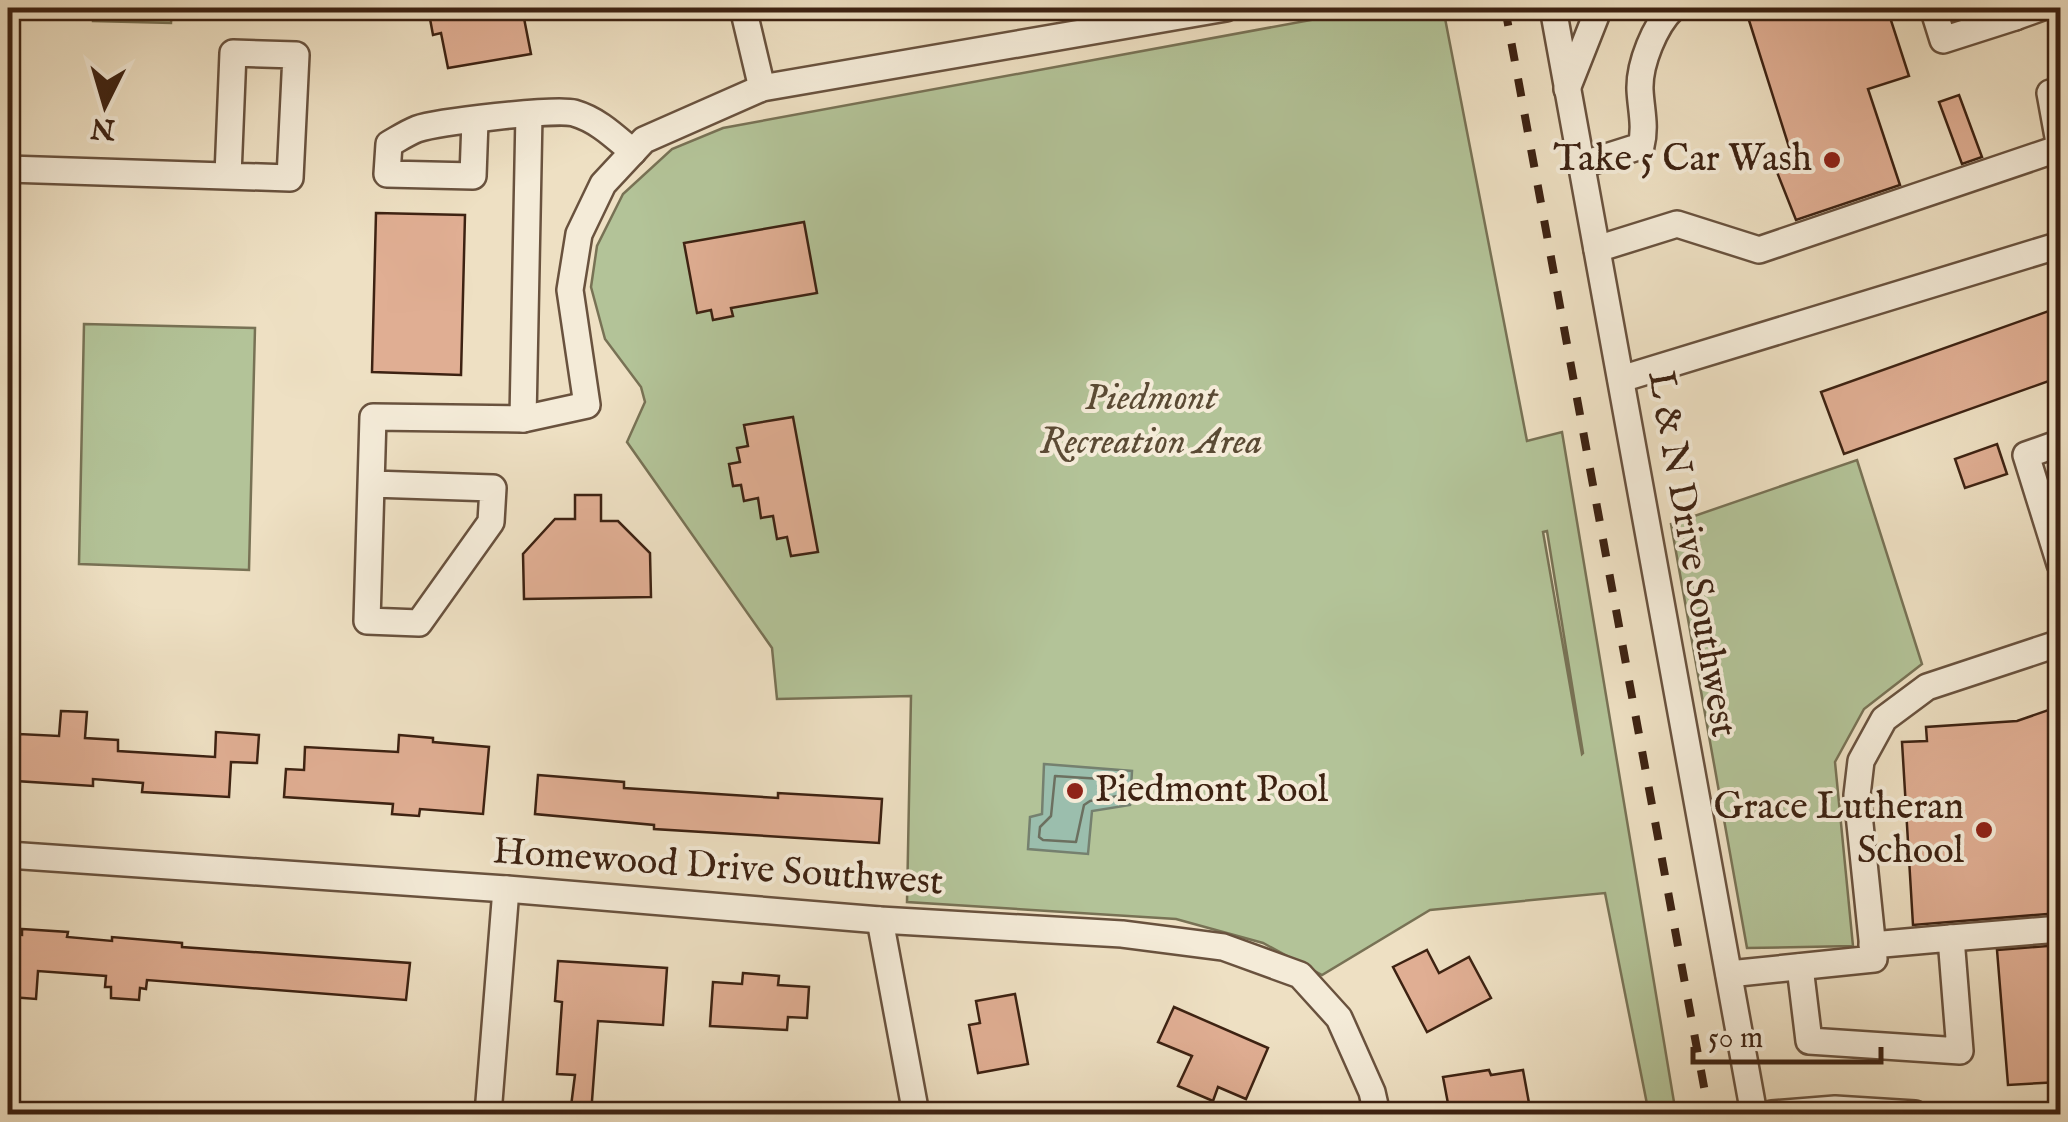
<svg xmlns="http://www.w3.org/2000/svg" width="2068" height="1122" font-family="'IM FELL English',serif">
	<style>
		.green { fill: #b3c398; stroke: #787255; stroke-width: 2.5; fill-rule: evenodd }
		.water { fill: #9bbead; stroke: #75806f; stroke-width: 2.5 }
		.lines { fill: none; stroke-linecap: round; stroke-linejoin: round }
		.shore { stroke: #6c7060; stroke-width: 2.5 }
		.building { fill: #e0ae93; stroke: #3d2212; stroke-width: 2.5 }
		.minor-casing { stroke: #69523e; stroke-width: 30 }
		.minor { stroke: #f4ebd8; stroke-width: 25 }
		.rail { stroke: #3d2212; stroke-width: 8; stroke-dasharray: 18 18; stroke-linecap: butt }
		.poi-dot { fill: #8f2418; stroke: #f4ebd8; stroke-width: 4 }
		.labels { text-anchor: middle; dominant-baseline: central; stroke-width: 8; stroke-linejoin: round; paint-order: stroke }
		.poi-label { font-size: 38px; fill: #3d2212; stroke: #f4ebd8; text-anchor: end }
		.park-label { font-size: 38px; font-style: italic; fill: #5a4a34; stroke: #f4ebd8 }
		.street-label { font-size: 38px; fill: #3d2212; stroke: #f4ebd8 }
	</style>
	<rect width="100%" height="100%" fill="#eee0c3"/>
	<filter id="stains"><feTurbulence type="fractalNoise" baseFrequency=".002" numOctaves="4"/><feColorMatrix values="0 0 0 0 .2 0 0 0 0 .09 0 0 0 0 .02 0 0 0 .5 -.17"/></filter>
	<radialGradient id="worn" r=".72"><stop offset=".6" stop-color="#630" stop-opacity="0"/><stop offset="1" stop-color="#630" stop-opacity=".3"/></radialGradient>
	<!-- green -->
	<g class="green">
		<polygon points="93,8 172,8 171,23 93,21"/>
		<path d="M1376 8H1443L1527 441 1562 432 1676 1114H1649L1605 893 1430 910 1322 975 1263 943 1176 919 907 902 911 696 777 699 772 648 627 442 645 402 641 387 605 339 591 287 597 246 623 194 672 149 723 128ZM1547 531 1583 753 1582 754 1543 532Z"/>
		<polygon points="84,324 255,328 249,570 79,564"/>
		<polygon points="1857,460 1922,664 1864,709 1835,762 1853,946 1747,948 1671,524"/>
	</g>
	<!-- water -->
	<polygon class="water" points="1044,764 1132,771 1130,805 1092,811 1088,854 1028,849 1030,817 1042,814"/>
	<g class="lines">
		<!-- shore -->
		<polygon class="shore" points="1055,776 1117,780 1121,783 1118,796 1090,801 1084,805 1076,842 1043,840 1039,837 1040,827 1051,816"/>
	</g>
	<!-- building -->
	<g class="building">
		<polygon points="428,8 522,8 531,54 448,68 441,33 433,35"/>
		<polygon points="1768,8 1887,8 1909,76 1868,89 1900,185 1796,220 1771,157 1790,150 1747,14"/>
		<polygon points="1959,95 1982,157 1962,164 1939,102"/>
		<polygon points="376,213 465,215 461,375 372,372"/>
		<polygon points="804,222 817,293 731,308 733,316 713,320 711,310 697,313 684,243"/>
		<polygon points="2060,307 2060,377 1844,454 1821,392"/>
		<polygon points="793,417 818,552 791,556 787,537 777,539 773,516 761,518 758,498 744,501 741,485 733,486 729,464 740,462 737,448 748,446 744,425"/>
		<polygon points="1997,444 2007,474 1965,488 1955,459"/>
		<polygon points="575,495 601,495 601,521 618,521 650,553 651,597 524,599 523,554 555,519 575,519"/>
		<polygon points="2060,706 2060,913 1913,925 1902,742 1927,741 1926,727 2017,721"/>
		<polygon points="61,711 87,712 85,738 118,740 118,751 215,757 216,732 259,735 257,763 231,762 229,797 142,792 143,783 93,779 93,786 16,781 19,734 59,736"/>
		<polygon points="399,735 433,738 433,742 489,747 483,814 420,809 419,816 392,814 393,804 284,797 286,769 304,770 305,747 398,752"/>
		<polygon points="538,775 624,782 624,788 778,798 778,793 882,799 879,843 654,829 654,825 535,814"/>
		<polygon points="22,929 68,932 67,937 112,941 112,937 182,943 182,947 410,963 406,1000 147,980 146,989 140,988 139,1000 111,998 111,987 105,987 106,976 38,971 36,999 11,997 11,988 8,988 8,934 22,935"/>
		<polygon points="2060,945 2060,1082 2008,1085 1997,950"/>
		<polygon points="1427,950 1439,973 1469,957 1491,998 1427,1032 1393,967"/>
		<polygon points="558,961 667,968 663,1025 598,1021 591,1114 570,1114 575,1075 557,1074 562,1002 555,1001"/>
		<polygon points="743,973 779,976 778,985 809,987 807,1018 788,1017 787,1030 710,1026 713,982 742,984"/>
		<polygon points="1015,994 1028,1064 978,1073 969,1025 980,1023 976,1001"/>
		<polygon points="1174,1007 1268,1048 1246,1099 1218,1087 1213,1101 1178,1086 1192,1056 1158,1042"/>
		<polygon points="1489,1070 1491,1075 1523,1070 1529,1103 1500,1108 1502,1114 1450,1114 1443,1077"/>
	</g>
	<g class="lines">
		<!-- minor casing -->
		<g class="minor-casing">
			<g id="minor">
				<polyline points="743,8 762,88"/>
				<polyline points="1553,8 1754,1114"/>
				<polyline points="1933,8 1943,40 2015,17"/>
				<polyline points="2012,8 2015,17 2040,8"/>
				<polyline points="1567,89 1599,8"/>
				<path d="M475 121 473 176 387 174 389 144C398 139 407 133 417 129 437 122 556 108 574 113 598 120 614 136 633 152"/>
				<path d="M1581 165 1641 146C1646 126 1641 110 1640 90 1639 64 1655 25 1673 8"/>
				<polyline points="8,169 290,178 296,55 233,53 228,175"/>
				<polyline points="1597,249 1677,224 1759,250 2060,148 2050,93 2060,90"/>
				<polyline points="1621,379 2060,245"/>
				<polyline points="523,419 587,405 570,290 579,234 603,184 644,140 762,88 1226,8"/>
				<polyline points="2060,443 2026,455 2060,564"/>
				<polyline points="372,484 493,488 491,522 419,623 367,621 373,417 523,419 529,114"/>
				<polyline points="8,855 506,889 880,920 1122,934 1223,947 1300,975 1339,1018 1372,1092 1377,1114"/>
				<polyline points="880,920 916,1114"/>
				<polyline points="1951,938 2060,929"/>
				<polyline points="1800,967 1809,1041 1960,1051 1951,938 1872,945"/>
				<polyline points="1729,974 1874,959 1857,795 1861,761 1884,719 1927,687 2060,643"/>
				<polyline points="488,1114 506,889"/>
				<polyline points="1772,1114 1835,1109 1915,1114"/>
			</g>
		</g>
		<!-- minor -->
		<use href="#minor" class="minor"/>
		<!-- rail -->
		<polyline class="rail" points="1505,8 1709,1114"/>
	</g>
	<!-- markers -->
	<g class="poi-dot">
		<circle cx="1832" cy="160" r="10"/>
		<circle cx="1075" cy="791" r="10"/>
		<circle cx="1984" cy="830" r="10"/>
	</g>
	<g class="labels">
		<!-- poi labels -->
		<g class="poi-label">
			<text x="1812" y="160">Take 5 Car Wash</text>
			<text x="1095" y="791" text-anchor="start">Piedmont Pool</text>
			<text x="1964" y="808">Grace Lutheran<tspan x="1964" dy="44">School</tspan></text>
		</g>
		<!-- park labels -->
		<g class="park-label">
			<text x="1151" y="399">Piedmont<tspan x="1151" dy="44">Recreation Area</tspan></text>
		</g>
		<!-- street labels -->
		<g class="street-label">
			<text transform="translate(1691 554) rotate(80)">L &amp; N Drive Southwest</text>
			<text transform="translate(718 868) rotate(4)">Homewood Drive Southwest</text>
		</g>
	</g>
	<!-- margin -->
	<rect width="2068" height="1122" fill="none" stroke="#eee0c3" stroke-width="40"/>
	<rect x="10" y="10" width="2048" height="1102" fill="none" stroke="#3d2212" stroke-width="5"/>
	<rect x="20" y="20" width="2028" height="1082" fill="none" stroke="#3d2212" stroke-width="2.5"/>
	<!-- north arrow -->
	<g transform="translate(105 105) rotate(185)" stroke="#f4ebd8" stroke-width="8" paint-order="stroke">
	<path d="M0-8L18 38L0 25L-18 38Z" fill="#3d2212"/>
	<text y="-15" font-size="28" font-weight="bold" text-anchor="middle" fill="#3d2212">N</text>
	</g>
	<!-- scale -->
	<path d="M1693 1047v15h188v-15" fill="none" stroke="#3d2212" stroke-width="5"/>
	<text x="1708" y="1047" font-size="30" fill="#3d2212" stroke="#f4ebd8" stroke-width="8" paint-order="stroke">50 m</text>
	<rect width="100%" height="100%" filter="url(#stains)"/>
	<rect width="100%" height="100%" fill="url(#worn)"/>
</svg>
